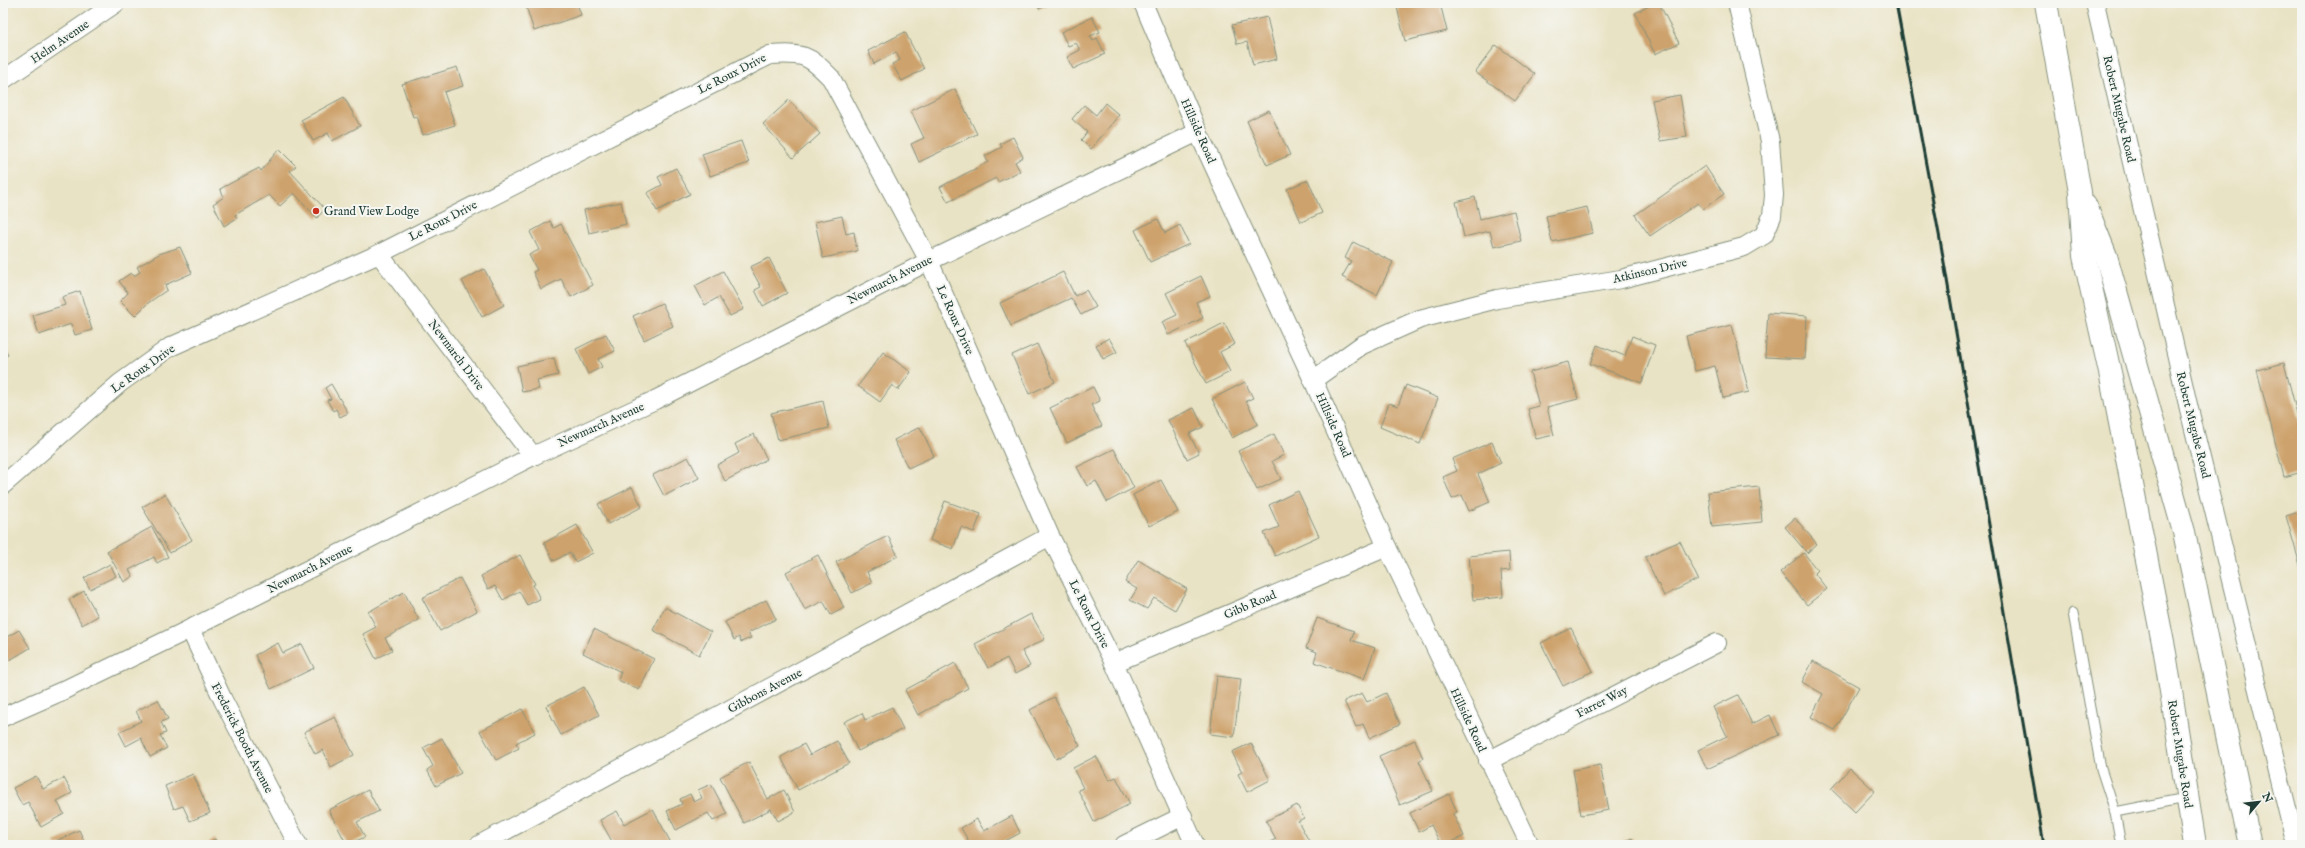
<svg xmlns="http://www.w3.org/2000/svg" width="2305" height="848" font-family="'IM FELL English',serif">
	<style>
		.building { fill: #cda26c }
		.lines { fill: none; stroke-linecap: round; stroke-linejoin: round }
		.service-casing { stroke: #84907c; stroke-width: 11 }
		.minor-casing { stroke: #84907c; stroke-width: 20 }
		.primary-casing { stroke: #84907c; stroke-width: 24 }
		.service { stroke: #fff; stroke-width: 9 }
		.minor { stroke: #fff; stroke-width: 18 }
		.primary { stroke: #fff; stroke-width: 22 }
		.rail { stroke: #1f3d34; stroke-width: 3 }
		.poi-dot { fill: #c8321e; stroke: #f6f6f2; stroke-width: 1.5 }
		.labels { text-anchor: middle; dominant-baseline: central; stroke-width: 4; stroke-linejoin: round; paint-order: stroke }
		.street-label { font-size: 12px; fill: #1f3d34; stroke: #f6f6f2 }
		.poi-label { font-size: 12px; fill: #1f3d34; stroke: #f6f6f2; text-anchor: start }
	</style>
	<rect width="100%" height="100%" fill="#f6f6f2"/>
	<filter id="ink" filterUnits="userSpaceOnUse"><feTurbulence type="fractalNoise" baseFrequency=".025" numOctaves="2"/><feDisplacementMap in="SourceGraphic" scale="8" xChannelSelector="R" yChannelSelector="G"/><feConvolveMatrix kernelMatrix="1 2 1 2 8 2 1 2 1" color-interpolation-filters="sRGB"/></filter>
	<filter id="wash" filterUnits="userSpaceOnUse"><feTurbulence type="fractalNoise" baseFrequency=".012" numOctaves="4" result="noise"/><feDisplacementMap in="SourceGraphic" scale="16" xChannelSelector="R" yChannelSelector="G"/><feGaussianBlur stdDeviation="0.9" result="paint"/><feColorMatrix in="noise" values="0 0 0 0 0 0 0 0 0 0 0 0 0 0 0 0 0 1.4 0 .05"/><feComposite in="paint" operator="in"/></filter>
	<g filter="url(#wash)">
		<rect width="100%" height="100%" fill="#e9e3c5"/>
		<g id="blocks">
			<!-- building -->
			<g class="building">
				<polygon points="535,3 577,3 581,15 534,31 526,6"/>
				<polygon points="1036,3 1051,3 1039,9"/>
				<polygon points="1396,3 1440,3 1447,31 1405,41"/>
				<polygon points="1655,3 1659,3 1679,43 1655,54 1635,13"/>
				<polygon points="1092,17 1100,32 1090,36 1093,41 1097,38 1105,54 1073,69 1067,57 1080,50 1076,43 1068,46 1061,32"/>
				<polygon points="1267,17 1277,59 1253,65 1247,42 1237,44 1232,25"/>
				<polygon points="905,32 924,69 902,81 892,64 900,60 896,52 874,64 868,51"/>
				<polygon points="1496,45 1535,74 1515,101 1475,72"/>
				<polygon points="457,67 463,86 444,92 455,125 423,135 417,116 413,117 402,84"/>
				<polygon points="955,89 977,134 919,162 911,144 924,138 911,111"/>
				<polygon points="1680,95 1687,137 1660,141 1652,100"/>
				<polygon points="344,97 360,126 332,141 328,133 313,141 301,120"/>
				<polygon points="789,100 820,134 793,158 763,124"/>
				<polygon points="1105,103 1119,115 1091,149 1081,140 1087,132 1072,119 1084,105 1096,115"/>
				<polygon points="1269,110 1290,155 1267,165 1247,121"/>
				<polygon points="1013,137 1023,157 1015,162 1020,171 998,182 996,178 948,202 940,187 988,162 985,156 1002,147 1000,144"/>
				<polygon points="741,141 749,163 710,176 702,154"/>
				<polygon points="279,149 296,166 290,171 325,209 317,218 294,193 280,206 269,195 235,215 237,218 224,226 213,204 224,197 220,189 259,168 261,171"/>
				<polygon points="1705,166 1724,194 1703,209 1698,203 1650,236 1635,215"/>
				<polygon points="676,168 690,194 657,211 647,193 662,185 658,177"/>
				<polygon points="1308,180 1322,213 1301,222 1287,189"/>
				<polygon points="1475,197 1480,219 1514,211 1521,241 1494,247 1490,231 1464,237 1456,202"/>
				<polygon points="621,202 626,224 589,233 584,210"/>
				<polygon points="1587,207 1593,233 1552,242 1546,216"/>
				<polygon points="842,216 846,234 854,232 857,251 823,258 815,222"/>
				<polygon points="1158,219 1165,233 1180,225 1189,244 1150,262 1135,230"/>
				<polygon points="550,221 554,228 561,224 593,285 571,297 561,279 541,289 533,272 537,270 529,255 539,250 530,232"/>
				<polygon points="1353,242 1393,262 1377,295 1342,277 1351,261 1345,258"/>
				<polygon points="180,247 192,273 165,285 167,290 148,303 135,316 120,301 128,293 119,281 131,273 134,276 140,272 137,267 159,254"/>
				<polygon points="769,258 787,293 763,306 755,290 761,287 750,267"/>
				<polygon points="484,269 504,305 482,317 462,281"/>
				<polygon points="723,271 744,309 730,316 719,297 705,305 695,286"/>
				<polygon points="1063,272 1075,296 1086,290 1096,307 1081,315 1071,298 1011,326 1000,303"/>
				<polygon points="1201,276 1210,296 1196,302 1203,318 1168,335 1162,322 1177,315 1166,293"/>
				<polygon points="80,291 92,330 75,335 71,324 39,335 33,315 65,305 62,297"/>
				<polygon points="662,303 673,326 644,340 633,316"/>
				<polygon points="1768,313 1807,316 1805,359 1765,357"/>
				<polygon points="1224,323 1235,344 1220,352 1230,372 1206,384 1185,343"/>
				<polygon points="1732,325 1749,392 1723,398 1715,366 1695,371 1686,336"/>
				<polygon points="606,334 615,351 598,359 602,367 588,374 576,349"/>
				<polygon points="1632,336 1655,345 1642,383 1590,364 1597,345 1625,356"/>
				<polygon points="1109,338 1117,352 1103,359 1096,345"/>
				<polygon points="1037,344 1055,382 1029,394 1012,355"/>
				<polygon points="3,346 8,355 3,358"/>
				<polygon points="883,352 911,372 898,390 892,385 880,402 858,386"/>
				<polygon points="554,358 558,375 537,380 539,389 522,392 517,366"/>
				<polygon points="1568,362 1578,399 1547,407 1554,435 1536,439 1528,409 1539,406 1530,372"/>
				<polygon points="2284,363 2302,433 2302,472 2284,477 2257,370"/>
				<polygon points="1245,382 1253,398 1246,401 1258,424 1232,438 1212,399"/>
				<polygon points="331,384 348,413 340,417 336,409 333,411 327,400 331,399 325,388"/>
				<polygon points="1406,385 1438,398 1420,444 1380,427 1389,403 1398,406"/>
				<polygon points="1093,387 1100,401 1091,405 1102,426 1067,443 1050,408"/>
				<polygon points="823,401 829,428 778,440 771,413"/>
				<polygon points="1194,408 1203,427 1189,434 1199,453 1187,459 1168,420"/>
				<polygon points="920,427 934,456 908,468 894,440"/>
				<polygon points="754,434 767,459 725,481 717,465 739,453 735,444"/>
				<polygon points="1274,434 1284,455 1272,461 1281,479 1257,490 1238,451"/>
				<polygon points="1492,442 1501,463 1478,474 1490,502 1469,511 1462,495 1452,499 1443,477 1457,471 1452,459"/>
				<polygon points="1114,449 1134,488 1107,502 1096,481 1087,486 1077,467"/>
				<polygon points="688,457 699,478 664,496 653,475"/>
				<polygon points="1161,480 1178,512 1149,526 1133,495"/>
				<polygon points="632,487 642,507 608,524 598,504"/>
				<polygon points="1759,487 1762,522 1712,527 1708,492"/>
				<polygon points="1298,491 1319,536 1275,556 1264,533 1279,527 1269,505"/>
				<polygon points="165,494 192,540 170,553 142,507"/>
				<polygon points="945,501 981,514 974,532 961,527 953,549 930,540"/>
				<polygon points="2302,511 2302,572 2286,516"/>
				<polygon points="1795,518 1817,544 1807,553 1785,527"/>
				<polygon points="577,525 593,553 575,562 570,552 554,561 544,543"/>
				<polygon points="152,527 168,557 157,563 154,557 129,570 133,576 124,582 107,551"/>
				<polygon points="888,536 898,556 867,572 872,583 852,593 836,562"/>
				<polygon points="1680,541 1698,579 1664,596 1645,557"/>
				<polygon points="1509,552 1510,570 1501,571 1503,597 1473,600 1469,556"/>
				<polygon points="1804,553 1817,570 1814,573 1827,589 1807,605 1780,572"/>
				<polygon points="520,555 535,584 533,585 540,599 527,605 519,591 503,600 495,586 488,589 481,576"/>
				<polygon points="818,555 844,608 831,615 823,601 805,610 786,572"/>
				<polygon points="1138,560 1187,589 1175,610 1154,598 1147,609 1130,600 1137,589 1125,582"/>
				<polygon points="110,564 116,576 90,589 84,578"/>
				<polygon points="460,578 477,611 440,631 422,598"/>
				<polygon points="84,591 98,616 82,625 69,600"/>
				<polygon points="404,592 419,620 385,638 392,650 376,659 363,634 376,627 368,612"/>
				<polygon points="766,600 776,619 748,633 751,638 741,642 739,637 734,640 725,622"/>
				<polygon points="665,607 711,632 699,655 653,630"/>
				<polygon points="1031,614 1045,639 1022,651 1030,666 1015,674 1007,658 988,668 975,644"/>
				<polygon points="1317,618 1354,631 1351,640 1375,648 1364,679 1314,662 1317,652 1306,648"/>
				<polygon points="1571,628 1593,671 1563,686 1541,643"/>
				<polygon points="594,629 654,659 639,690 618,680 621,672 583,653"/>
				<polygon points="19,630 30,648 3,664 3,639"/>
				<polygon points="278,643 283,653 302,644 314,668 271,689 255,655"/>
				<polygon points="1813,661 1859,687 1835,730 1811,717 1823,694 1802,682"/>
				<polygon points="955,663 968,688 918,715 905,690"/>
				<polygon points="1217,676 1241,679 1234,737 1210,734"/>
				<polygon points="584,687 599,715 561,735 546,706"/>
				<polygon points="1362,693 1367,702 1386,693 1400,724 1369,738 1363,724 1356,727 1344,701"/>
				<polygon points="1738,695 1752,724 1770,715 1779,735 1707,769 1698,750 1727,736 1713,707"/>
				<polygon points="1054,697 1080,746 1056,759 1030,710"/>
				<polygon points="158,700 168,719 161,722 166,733 160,735 167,748 150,757 141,738 126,746 119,732 141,721 136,711"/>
				<polygon points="892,707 903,729 858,751 844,722 862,713 865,720"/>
				<polygon points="522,709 535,733 516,743 519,748 496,760 480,731"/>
				<polygon points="335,717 354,755 331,767 323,750 315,754 304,732"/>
				<polygon points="442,738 461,773 436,786 427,770 433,766 423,748"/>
				<polygon points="1415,740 1423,758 1419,761 1433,791 1400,805 1379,756"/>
				<polygon points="837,741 849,763 798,790 781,757 804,744 810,755"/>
				<polygon points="1251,743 1270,780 1247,792 1238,774 1242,772 1232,752"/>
				<polygon points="1096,756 1109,780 1116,777 1130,804 1094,822 1078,790 1083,788 1073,768"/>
				<polygon points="749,762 768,799 784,790 795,812 778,821 771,809 744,823 720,777"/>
				<polygon points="1600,765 1609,810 1581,815 1573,770"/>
				<polygon points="1850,768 1875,791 1855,812 1831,789"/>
				<polygon points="193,774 210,813 190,821 183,806 174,809 165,786"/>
				<polygon points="36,776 43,789 64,778 72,793 57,801 64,814 41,827 28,802 22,805 13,788"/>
				<polygon points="711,784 727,814 713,821 708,813 676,830 667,811 682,804 680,799 690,794 694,802 702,798 698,790"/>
				<polygon points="368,790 379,811 357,822 365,837 347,845 329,810"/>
				<polygon points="1449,794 1457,812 1453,814 1464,836 1445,845 1441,845 1431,825 1419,832 1410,813"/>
				<polygon points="1297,805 1304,818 1298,821 1309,841 1300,845 1264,845 1276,839 1266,821"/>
				<polygon points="653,809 672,845 632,845 631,842 626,845 614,845 600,820 617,811 624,824"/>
				<polygon points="1012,816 1020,833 998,845 971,845 961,828 977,819 984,831"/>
				<polygon points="79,830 86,845 56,845 54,842"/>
				<polygon points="1632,838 1635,845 1617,845"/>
				<polygon points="215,839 218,845 205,845"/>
				<polygon points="1757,843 1768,844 1767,845 1757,845"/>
			</g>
		</g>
	</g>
	<g filter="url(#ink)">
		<use href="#blocks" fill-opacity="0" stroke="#84907c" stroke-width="1"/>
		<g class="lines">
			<!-- service casing -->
			<g class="service-casing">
				<g id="service">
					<polyline points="2073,613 2101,769 2115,812"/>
					<polyline points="2121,845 2115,812 2186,798"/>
				</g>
			</g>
			<!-- minor casing -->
			<g class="minor-casing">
				<g id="minor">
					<polyline points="1143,3 1198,132 1313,380 1387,547 1530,845"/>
					<polyline points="2095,3 2189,409 2296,845"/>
					<polyline points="3,80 116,3"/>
					<polyline points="379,254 533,456"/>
					<polyline points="1313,380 1362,345 1420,319 1497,299 1621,279 1744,247 1764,235 1772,216 1774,195 1770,141 1737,3"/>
					<path d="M3 485 120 383 170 347 379 254 770 55C803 53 808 54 831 78L929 261 1050 536 1114 663 1195 845"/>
					<polyline points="190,629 223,700 298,845"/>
					<polyline points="1114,663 1387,547"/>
					<polyline points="3,717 60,692 190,629 533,456 655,400 929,261 1198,132"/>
					<polyline points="1488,761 1717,643"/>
					<polyline points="479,845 1050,536"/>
					<polyline points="1124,845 1183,816"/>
				</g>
			</g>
			<!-- primary casing -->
			<g class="primary-casing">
				<g id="primary">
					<polyline points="2046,3 2080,192 2084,256 2111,377 2165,653 2195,845"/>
					<polyline points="2086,206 2106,256 2184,532 2250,845"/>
				</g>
			</g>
			<!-- service -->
			<use href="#service" class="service"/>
			<!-- minor -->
			<use href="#minor" class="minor"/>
			<!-- primary -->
			<use href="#primary" class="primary"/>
			<!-- rail -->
			<polyline class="rail" points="1896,3 1941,245 2044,845"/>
		</g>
	</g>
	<!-- markers -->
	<circle class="poi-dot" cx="316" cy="211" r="4"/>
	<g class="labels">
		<!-- street labels -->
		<g class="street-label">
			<text transform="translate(60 42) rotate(-34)">Helm Avenue</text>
			<text transform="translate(732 74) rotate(-27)">Le Roux Drive</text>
			<text transform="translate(2119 109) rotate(77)">Robert Mugabe Road</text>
			<text transform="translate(1198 131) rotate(66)">Hillside Road</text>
			<text transform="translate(443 221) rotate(-27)">Le Roux Drive</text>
			<text transform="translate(1650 271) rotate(-13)">Atkinson Drive</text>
			<text transform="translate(890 280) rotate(-27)">Newmarch Avenue</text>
			<text transform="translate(955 320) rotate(66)">Le Roux Drive</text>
			<text transform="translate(456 355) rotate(53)">Newmarch Drive</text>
			<text transform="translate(143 369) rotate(-35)">Le Roux Drive</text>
			<text transform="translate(601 425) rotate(-24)">Newmarch Avenue</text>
			<text transform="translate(1333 425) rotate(66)">Hillside Road</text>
			<text transform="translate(2193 425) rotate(76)">Robert Mugabe Road</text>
			<text transform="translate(310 569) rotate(-27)">Newmarch Avenue</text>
			<text transform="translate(1250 605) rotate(-23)">Gibb Road</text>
			<text transform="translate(1089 614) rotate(63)">Le Roux Drive</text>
			<text transform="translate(765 691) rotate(-28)">Gibbons Avenue</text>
			<text transform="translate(1602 702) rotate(-27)">Farrer Way</text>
			<text transform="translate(1468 720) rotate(65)">Hillside Road</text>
			<text transform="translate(242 738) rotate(63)">Frederick Booth Avenue</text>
			<text transform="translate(2180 754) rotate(81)">Robert Mugabe Road</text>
		</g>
		<!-- poi labels -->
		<g class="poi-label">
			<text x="324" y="211">Grand View Lodge</text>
		</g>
	</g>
	<!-- margin -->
	<rect width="2305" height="848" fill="none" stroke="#f6f6f2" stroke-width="16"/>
	<!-- north arrow -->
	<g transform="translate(2259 802) rotate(62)" stroke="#f6f6f2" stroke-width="3" paint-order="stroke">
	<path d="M0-3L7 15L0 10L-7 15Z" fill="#1f3d34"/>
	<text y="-6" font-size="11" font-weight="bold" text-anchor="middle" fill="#1f3d34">N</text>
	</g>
</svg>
